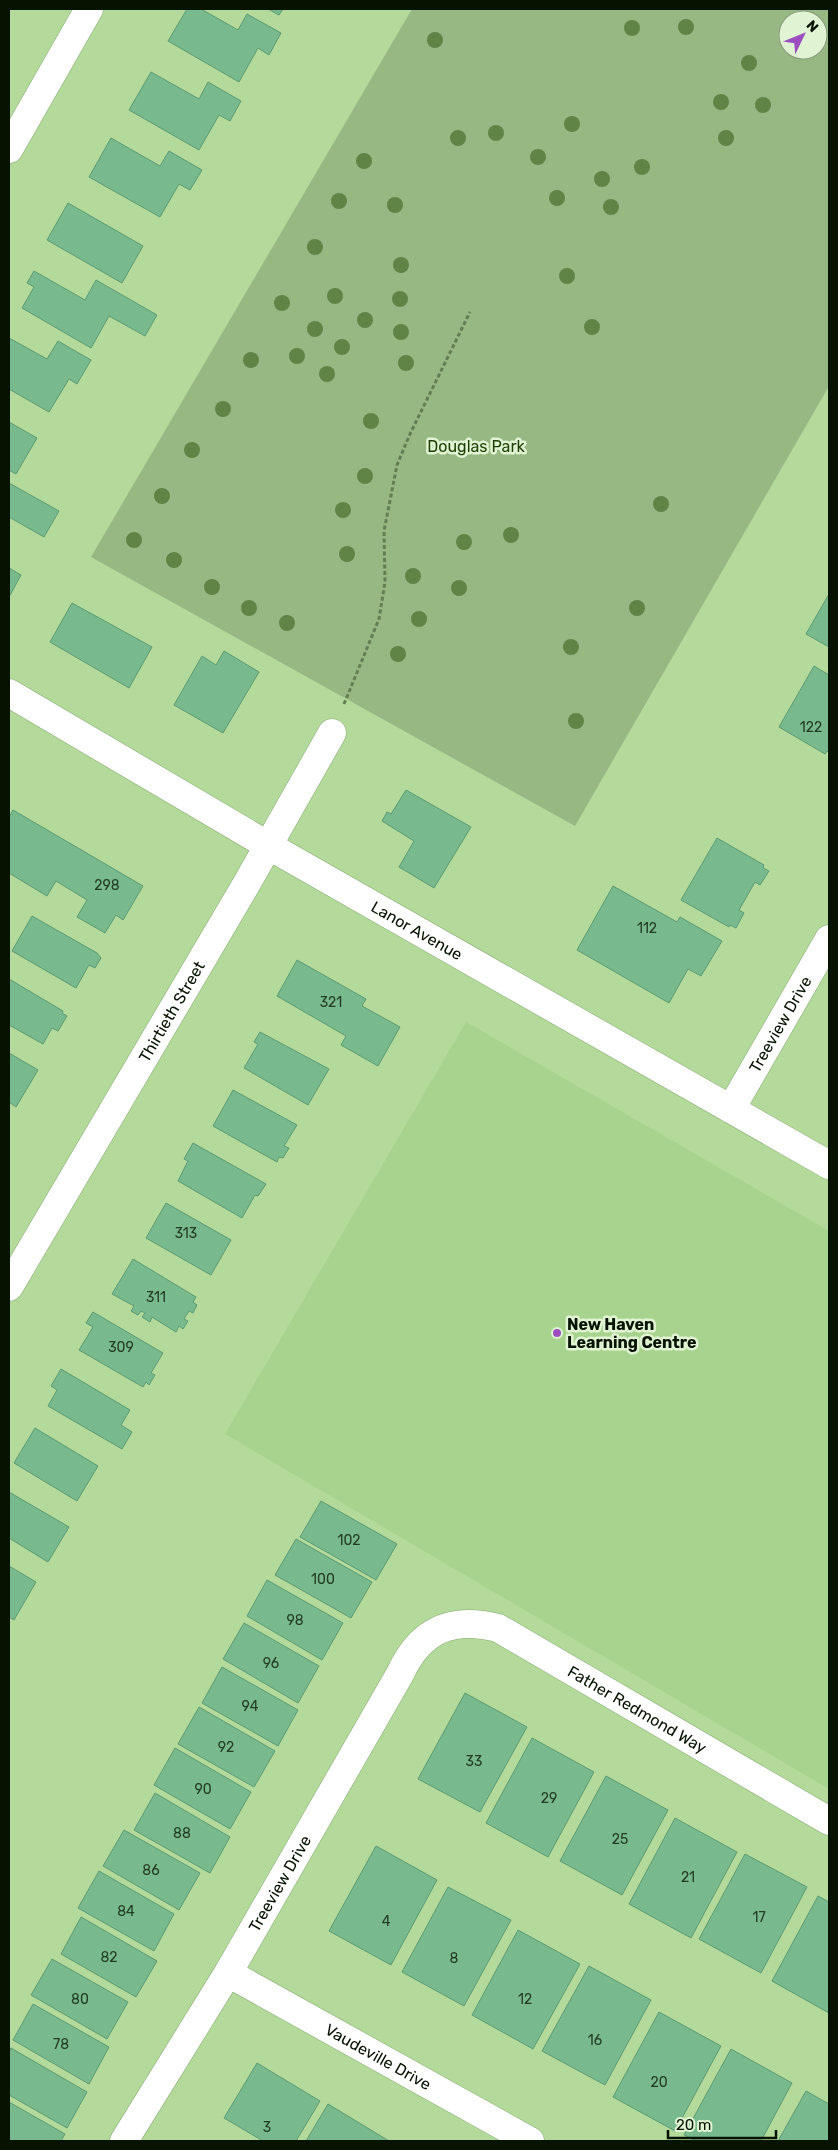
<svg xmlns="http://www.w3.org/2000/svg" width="838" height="2150" font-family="Rubik,sans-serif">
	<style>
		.built { fill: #a8d38e }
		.green { fill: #97b883; fill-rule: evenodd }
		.building { fill: #79b98e; stroke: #5b9b71 }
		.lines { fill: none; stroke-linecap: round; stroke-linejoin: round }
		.minor-casing { stroke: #86ab6f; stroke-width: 29 }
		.path { stroke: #647e54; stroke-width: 3; stroke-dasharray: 4 2.5; stroke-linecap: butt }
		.minor { stroke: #fff; stroke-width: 28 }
		.tree { fill: #608446 }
		.poi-dot { fill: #9c4ebf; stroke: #e0f4d4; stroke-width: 2 }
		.labels { text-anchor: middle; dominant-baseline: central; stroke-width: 5; stroke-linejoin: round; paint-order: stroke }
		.number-label { font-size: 14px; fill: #233c24 }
		.park-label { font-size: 16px; fill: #1d3e00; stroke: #e0f4d4 }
		.street-label { font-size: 16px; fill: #061300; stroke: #e0f4d4 }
		.poi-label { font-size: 16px; font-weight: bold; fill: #061300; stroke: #e0f4d4; text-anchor: start }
	</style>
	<rect width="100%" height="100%" fill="#b3d99b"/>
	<!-- built -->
	<polygon class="built" points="466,1022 829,1231 829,1789 225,1434"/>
	<!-- green -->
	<path class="green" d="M412 9H829V386L575 826 91 557ZM788 20H818V50H788Z"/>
	<!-- building -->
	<g class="building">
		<polygon points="187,9 201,9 238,30 247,14 281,33 269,55 258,48 239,82 168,41"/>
		<polygon points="268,9 283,9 279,15"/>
		<polygon points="151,72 199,99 208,82 241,101 230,121 219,115 199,150 129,110"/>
		<polygon points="111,138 160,166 169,151 202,170 190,190 179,184 160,217 89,177"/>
		<polygon points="68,203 143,246 122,283 47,240"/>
		<polygon points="34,271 85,300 96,280 157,315 145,336 109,316 91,348 22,308 34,287 27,283"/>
		<polygon points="9,338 47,359 58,341 91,360 77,384 69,379 49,412 9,389"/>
		<polygon points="9,422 37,438 16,474 9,470"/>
		<polygon points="9,483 59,511 44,537 9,517"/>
		<polygon points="9,568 21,575 9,597"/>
		<polygon points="829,594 829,647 806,634"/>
		<polygon points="72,603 152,647 129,688 50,642"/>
		<polygon points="224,651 259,672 223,733 174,705 202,656 216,665"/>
		<polygon points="814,666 829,675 829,753 827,751 825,754 779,727"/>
		<polygon points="406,790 471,827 434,888 399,867 414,841 382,821 387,812 391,814"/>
		<polygon points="13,810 143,886 123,920 116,915 105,933 77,917 87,900 56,881 47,896 9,873 9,817"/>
		<polygon points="717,838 764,865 763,868 769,871 760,885 755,882 739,910 744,913 736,928 730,925 729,927 681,900"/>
		<polygon points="613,886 677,922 680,917 722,941 701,976 688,969 669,1003 577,950"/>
		<polygon points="32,916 97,953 101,958 95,968 89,965 76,988 12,951"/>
		<polygon points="297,960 366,999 362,1006 400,1027 378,1066 341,1045 346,1036 277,996"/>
		<polygon points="9,979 63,1011 62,1013 67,1016 58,1031 52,1028 43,1044 9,1025"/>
		<polygon points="260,1032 329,1069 308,1105 244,1068 258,1044 254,1042"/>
		<polygon points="9,1053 38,1070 16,1107 9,1102"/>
		<polygon points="233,1090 297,1125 284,1146 289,1148 283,1158 279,1157 277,1162 213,1126"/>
		<polygon points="193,1143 266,1184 258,1196 255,1195 242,1218 178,1181 188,1161 184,1159"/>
		<polygon points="166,1203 231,1240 211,1275 146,1238"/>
		<polygon points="133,1259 196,1297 193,1302 197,1305 193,1313 189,1311 184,1319 188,1321 183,1329 179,1326 176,1332 152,1317 150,1322 142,1317 145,1313 141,1311 138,1315 131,1311 134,1306 112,1294"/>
		<polygon points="93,1312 163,1353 151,1373 155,1375 149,1385 146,1382 143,1387 79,1350 93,1327 86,1323"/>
		<polygon points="61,1369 130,1410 121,1425 132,1432 122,1449 48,1406 57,1390 51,1386"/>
		<polygon points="35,1428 98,1466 77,1501 14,1463"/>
		<polygon points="9,1492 69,1527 48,1562 9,1538"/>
		<polygon points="321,1501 397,1544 376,1580 300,1537"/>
		<polygon points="296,1539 372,1582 351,1618 275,1575"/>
		<polygon points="9,1566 36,1582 14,1620 9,1617"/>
		<polygon points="267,1580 343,1623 322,1660 247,1616"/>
		<polygon points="244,1623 319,1666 298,1703 223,1659"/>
		<polygon points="222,1667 298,1710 278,1746 202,1703"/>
		<polygon points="465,1693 527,1727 480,1812 418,1779"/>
		<polygon points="199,1707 275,1751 254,1787 178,1744"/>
		<polygon points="532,1738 594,1772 548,1857 486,1823"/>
		<polygon points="175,1748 251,1792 230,1829 154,1785"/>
		<polygon points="606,1776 668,1810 622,1895 560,1861"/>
		<polygon points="155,1793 230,1837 210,1873 134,1830"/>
		<polygon points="675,1818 737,1852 691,1938 629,1904"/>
		<polygon points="124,1830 200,1873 179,1910 103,1866"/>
		<polygon points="376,1846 437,1880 391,1965 329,1931"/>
		<polygon points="745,1854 807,1887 761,1973 699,1939"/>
		<polygon points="99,1871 174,1914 154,1951 78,1908"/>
		<polygon points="448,1887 511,1920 464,2006 402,1972"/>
		<polygon points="818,1896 829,1902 829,2013 772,1981"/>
		<polygon points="81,1917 157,1961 136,1997 61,1954"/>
		<polygon points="518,1930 580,1964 533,2049 472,2015"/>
		<polygon points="52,1959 128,2002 107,2039 31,1995"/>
		<polygon points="589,1966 651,2000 605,2085 542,2051"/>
		<polygon points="33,2004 109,2047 89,2084 13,2040"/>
		<polygon points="659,2012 721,2046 675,2131 613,2097"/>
		<polygon points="11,2048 87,2092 67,2128 9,2095 9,2053"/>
		<polygon points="731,2049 792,2083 761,2141 696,2141 684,2135"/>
		<polygon points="257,2063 320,2101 296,2141 263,2141 224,2118"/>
		<polygon points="806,2091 829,2104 829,2141 778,2141"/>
		<polygon points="9,2102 65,2134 61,2141 9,2141"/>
		<polygon points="328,2104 389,2141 306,2141"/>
	</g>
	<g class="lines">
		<!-- minor casing -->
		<g class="minor-casing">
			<g id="minor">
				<polyline points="9,149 89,9"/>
				<path id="s1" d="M9 693 269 846 829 1165"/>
				<path id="s2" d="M731 1109 829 939"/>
				<path id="s3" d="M9 1287 247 883 332 733"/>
				<path id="s4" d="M228 1973 530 2141"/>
				<path id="s5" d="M124 2141 228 1973 400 1674C420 1630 451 1616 498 1628L829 1821"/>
			</g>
		</g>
		<!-- path -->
		<polyline class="path" points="344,704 379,619 385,582 384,531 397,465 410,434 470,312"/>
		<!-- minor -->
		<use href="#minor" class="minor"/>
	</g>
	<!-- trees -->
	<g class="tree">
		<circle cx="686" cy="27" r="8"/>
		<circle cx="632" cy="28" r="8"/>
		<circle cx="435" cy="40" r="8"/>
		<circle cx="749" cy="63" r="8"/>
		<circle cx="721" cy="102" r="8"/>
		<circle cx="763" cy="105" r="8"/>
		<circle cx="572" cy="124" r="8"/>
		<circle cx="496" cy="133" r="8"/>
		<circle cx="458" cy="138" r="8"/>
		<circle cx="726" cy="138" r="8"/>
		<circle cx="538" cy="157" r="8"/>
		<circle cx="364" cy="161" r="8"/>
		<circle cx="642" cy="167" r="8"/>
		<circle cx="602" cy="179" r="8"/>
		<circle cx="557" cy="198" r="8"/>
		<circle cx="339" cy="201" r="8"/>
		<circle cx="395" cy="205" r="8"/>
		<circle cx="611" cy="207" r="8"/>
		<circle cx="315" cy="247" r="8"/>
		<circle cx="401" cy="265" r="8"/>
		<circle cx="567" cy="276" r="8"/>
		<circle cx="335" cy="296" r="8"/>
		<circle cx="400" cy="299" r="8"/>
		<circle cx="282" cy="303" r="8"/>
		<circle cx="365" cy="320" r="8"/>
		<circle cx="592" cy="327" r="8"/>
		<circle cx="315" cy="329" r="8"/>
		<circle cx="401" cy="332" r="8"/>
		<circle cx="342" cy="347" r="8"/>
		<circle cx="297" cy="356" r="8"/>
		<circle cx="251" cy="360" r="8"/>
		<circle cx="406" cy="363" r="8"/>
		<circle cx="327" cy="374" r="8"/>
		<circle cx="223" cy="409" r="8"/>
		<circle cx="371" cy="421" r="8"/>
		<circle cx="192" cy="450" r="8"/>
		<circle cx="365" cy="476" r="8"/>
		<circle cx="162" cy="496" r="8"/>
		<circle cx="661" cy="504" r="8"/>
		<circle cx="343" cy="510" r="8"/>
		<circle cx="511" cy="535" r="8"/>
		<circle cx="134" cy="540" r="8"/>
		<circle cx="464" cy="542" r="8"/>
		<circle cx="347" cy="554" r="8"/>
		<circle cx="174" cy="560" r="8"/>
		<circle cx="413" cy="576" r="8"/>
		<circle cx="212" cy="587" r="8"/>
		<circle cx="459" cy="588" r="8"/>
		<circle cx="249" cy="608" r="8"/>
		<circle cx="637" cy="608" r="8"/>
		<circle cx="419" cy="619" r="8"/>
		<circle cx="287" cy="623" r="8"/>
		<circle cx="571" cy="647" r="8"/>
		<circle cx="398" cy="654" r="8"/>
		<circle cx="576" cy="721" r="8"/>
	</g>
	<!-- markers -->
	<circle class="poi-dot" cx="557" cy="1333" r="5"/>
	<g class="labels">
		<!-- number labels -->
		<g class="number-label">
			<text x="811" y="727">122</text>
			<text x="107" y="885">298</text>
			<text x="647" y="928">112</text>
			<text x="331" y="1002">321</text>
			<text x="186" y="1233">313</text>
			<text x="156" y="1297">311</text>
			<text x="121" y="1347">309</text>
			<text x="349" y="1540">102</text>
			<text x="323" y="1579">100</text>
			<text x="295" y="1620">98</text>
			<text x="271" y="1663">96</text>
			<text x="250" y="1706">94</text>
			<text x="226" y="1747">92</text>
			<text x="474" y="1761">33</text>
			<text x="203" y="1789">90</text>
			<text x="549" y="1798">29</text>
			<text x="182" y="1833">88</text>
			<text x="620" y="1839">25</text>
			<text x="151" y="1870">86</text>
			<text x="688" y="1877">21</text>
			<text x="126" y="1911">84</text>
			<text x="759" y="1917">17</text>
			<text x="386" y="1921">4</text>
			<text x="109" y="1957">82</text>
			<text x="454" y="1958">8</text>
			<text x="80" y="1999">80</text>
			<text x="525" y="1999">12</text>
			<text x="595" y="2040">16</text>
			<text x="61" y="2044">78</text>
			<text x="659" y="2082">20</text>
			<text x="267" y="2127">3</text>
		</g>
		<!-- park labels -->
		<g class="park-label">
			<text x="476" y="446">Douglas Park</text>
		</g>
		<!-- street labels -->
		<g class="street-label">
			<text stroke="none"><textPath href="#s1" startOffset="472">Lanor Avenue</textPath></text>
			<text stroke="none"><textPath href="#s3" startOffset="320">Thirtieth Street</textPath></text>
			<text stroke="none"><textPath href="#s2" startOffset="98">Treeview Drive</textPath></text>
			<text stroke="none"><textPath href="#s5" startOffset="824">Father Redmond Way</textPath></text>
			<text stroke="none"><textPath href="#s5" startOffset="301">Treeview Drive</textPath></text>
			<text stroke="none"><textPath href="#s4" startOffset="172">Vaudeville Drive</textPath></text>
		</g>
		<!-- poi labels -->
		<g class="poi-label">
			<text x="567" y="1324">New Haven<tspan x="567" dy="18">Learning Centre</tspan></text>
		</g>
	</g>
	<!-- border -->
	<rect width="838" height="2150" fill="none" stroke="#061300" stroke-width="20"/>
	<!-- north arrow -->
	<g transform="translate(803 35) rotate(47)"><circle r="24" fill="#e0f4d4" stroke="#899a7f"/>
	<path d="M0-4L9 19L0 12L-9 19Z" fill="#9c4ebf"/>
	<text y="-8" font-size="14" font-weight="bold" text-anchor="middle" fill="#061300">N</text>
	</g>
	<!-- scale -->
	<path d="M668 2130v8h108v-8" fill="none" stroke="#061300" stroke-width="2.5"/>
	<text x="676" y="2130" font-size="15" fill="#061300" stroke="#e0f4d4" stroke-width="4" paint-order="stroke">20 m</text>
</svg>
